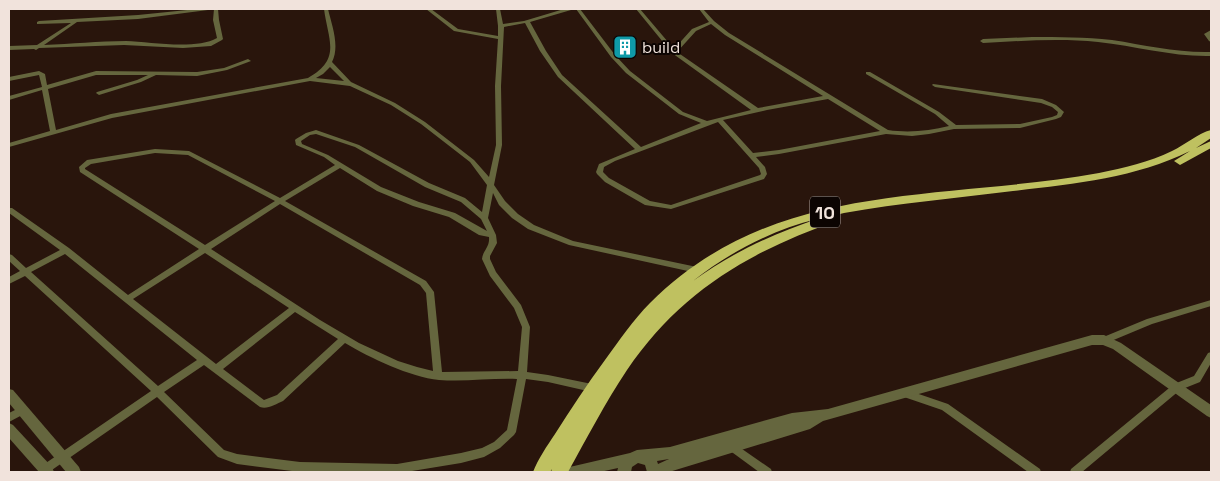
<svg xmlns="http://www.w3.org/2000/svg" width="1220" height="481" font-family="'Space Grotesk',sans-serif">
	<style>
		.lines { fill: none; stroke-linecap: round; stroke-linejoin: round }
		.minor { fill: #65663e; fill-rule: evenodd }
		.tertiary { fill: #65663e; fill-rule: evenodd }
		.trunk { fill: #bfc160; fill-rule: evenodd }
		.labels { text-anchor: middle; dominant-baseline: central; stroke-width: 4; stroke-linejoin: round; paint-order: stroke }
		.far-poi-label { font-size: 16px; fill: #f1e3dc; stroke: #0c0402; text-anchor: start }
		.shield { fill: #0c0402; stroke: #aca09b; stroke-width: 1 }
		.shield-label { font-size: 18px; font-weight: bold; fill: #f1e3dc }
	</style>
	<rect width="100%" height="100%" fill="#29150c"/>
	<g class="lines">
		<!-- minor -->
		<g class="minor">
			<path d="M197 9H210L208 10 138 19 77 22 44 45C71 44 99 41 126 41 150 42 196 50 217 38L213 20 214 9H218L219 20 223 39 222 40 211 46 183 48 124 45 39 48 36 50 34 49 9 50V46L37 45 71 23 37 24V22L39 21 138 15Z"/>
			<path d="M324 9H328C332 26 340 46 332 62L351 82 395 103 425 122 474 160 489 177 496 145 495 86 498 39 454 31 426 9H431L458 29 498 36V26L496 9H500L503 24 524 21 564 9H571V10L530 22 546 51 562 75 641 147 701 123 679 114 626 73 611 57 576 9H580L615 55 630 71 683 112 707 121 751 110 672 53 636 9H640L674 49 692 29 709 22 699 9H703L714 21 729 33 888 130C908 133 929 131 949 126L935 114 866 74V72H870L939 112 956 125 1020 124 1052 117 1057 115 1058 112 1052 107 1041 103 935 87 932 85 933 84 1042 99 1056 105 1064 112 1061 117 1056 119 1020 128 954 129 929 134 912 136 886 134 779 154 756 157 765 167 767 174 764 179 671 209 645 205 605 182 597 174 596 172 599 164 635 149 558 77 540 51 525 23 504 27 501 86 502 145 494 185 505 201 518 214 534 225 573 241 697 267 700 268 701 270 700 272 697 273 569 245 528 229 512 218 499 205 493 193 488 218 496 235 497 243 490 256V259L496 272 521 305 530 327 527 372 548 375 592 384 595 385 597 388 595 391 592 392 548 382 526 379 516 432 514 435 500 448 484 457 461 463 406 472H300L237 464 218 457 157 397 49 472H40L39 470 40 467 151 391 25 276 9 284V277L20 271 9 261V254L12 255 26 268 60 250 9 213V208H12L69 248 128 295 199 249 80 172 79 167 87 160 155 149 189 151 280 198 335 165 324 157 296 145 295 140 296 139 306 133 316 130 359 145 429 183 465 198 482 212 487 185 470 162 421 124 391 105 350 86 310 81 112 118 9 147V143L50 131 42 90 9 100V96L42 87 39 75 9 81V77L39 71 45 74 47 85 96 71 197 72 224 68 248 59 251 61 227 70 197 76 156 75 141 82 99 95 96 93 97 92 137 80 148 75H96L48 89 56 130 111 114 308 78C342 59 328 40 324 9ZM711 24 725 35 823 96 758 108 677 52 696 31ZM330 67 344 81 316 78 323 74ZM828 99 880 131 779 150 753 153 723 120 767 110ZM718 122 759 168 761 174 760 175 671 205 650 201 609 178 603 172 604 167 615 161ZM316 134 355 147 425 187 461 202 481 219 487 231 455 213 419 202 381 187 328 155 302 144 301 141 310 135ZM155 153 188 155 275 201 205 245 85 169V168L91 164ZM340 168 377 191 413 206 449 217 479 235 489 237C490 247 483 250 482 259L490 276 514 308 522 327 518 371 442 372 434 292 426 281 285 201ZM280 204 420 285 426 293 433 371 417 367 398 361 359 343 320 320 211 249ZM205 253 289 308 216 364 133 299ZM65 254 197 360 158 386 31 272ZM295 312 338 339 277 395 264 400 223 369ZM345 343C370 358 410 377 439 380 465 382 491 378 517 379L507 430 494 442 482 448 461 453 397 464 300 462 237 454 224 450 164 392 204 365 260 407C267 410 276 404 283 401Z"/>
			<polygon points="1211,30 1211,34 1210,35 1211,36 1211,42 1209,41 1204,34"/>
			<path d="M1032 37C1059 37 1085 37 1112 40 1145 45 1177 53 1211 52V56C1173 57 1136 46 1098 42 1060 38 1021 41 983 43L980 41 983 39Z"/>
			<polygon points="1211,300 1211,306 1152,324 1104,344 1101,342 1100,340 1101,338 1147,319"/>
			<polygon points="1211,352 1211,363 1200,382 1180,390 1082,472 1070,472 1071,469 1174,384 1194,376 1208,353"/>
			<polygon points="907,390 948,404 1040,469 1041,472 1028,472 942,410 904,397 902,394 904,391"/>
			<polygon points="21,407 24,408 26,411 24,414 9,422 9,413"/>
			<polygon points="732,442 771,469 772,472 759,472 729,450 727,447 729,444"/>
		</g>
		<!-- tertiary -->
		<g class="tertiary">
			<path d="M1092 335H1104L1121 343 1211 405V418L1207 416 1113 349 1103 345H1092L823 421 810 429 669 472H647L645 465 638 463 632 467 631 472H617L618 468 600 472H567L569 467 574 466 630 453 637 450 670 447 792 413 828 409ZM669 459 658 464 657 461Z"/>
			<polygon points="9,389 13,390 79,467 81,472 66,472 9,403"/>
			<polygon points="9,423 13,425 52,467 54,472 39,472 9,438"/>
		</g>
		<!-- trunk -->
		<path class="trunk" d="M1211 130V138L1196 148 1211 141V148L1180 165 1174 161 1190 151C1135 178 1074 184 1013 191 957 198 900 203 844 213L836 215 839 218 837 221C750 251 680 292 627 370 605 403 587 438 568 472H551L552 469 550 472H533C538 459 547 446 555 434 571 409 587 384 605 360 619 341 633 320 650 303 775 178 940 202 1099 173 1124 168 1149 162 1172 151 1185 145 1198 133 1211 130ZM817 219C773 234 731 253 693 281 730 252 772 230 817 219Z"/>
	</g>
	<!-- icons -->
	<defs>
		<g id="building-square" transform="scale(1.25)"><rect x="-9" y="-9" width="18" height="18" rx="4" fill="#0f9aa8" stroke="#0c0402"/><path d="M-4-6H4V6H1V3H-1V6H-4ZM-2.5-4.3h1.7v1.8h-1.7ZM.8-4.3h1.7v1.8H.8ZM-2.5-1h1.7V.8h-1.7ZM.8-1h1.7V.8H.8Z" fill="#fff"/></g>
	</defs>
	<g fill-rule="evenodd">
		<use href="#building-square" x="625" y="47"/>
	</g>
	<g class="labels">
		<!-- far-poi labels -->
		<g class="far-poi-label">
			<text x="642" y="47">build</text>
		</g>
		<!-- shield labels -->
		<rect class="shield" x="810" y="196.5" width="30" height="31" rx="4"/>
		<g class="shield-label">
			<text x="825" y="212">10</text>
		</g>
	</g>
	<!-- border -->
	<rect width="1220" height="481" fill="none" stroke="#f1e3dc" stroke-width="20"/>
</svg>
